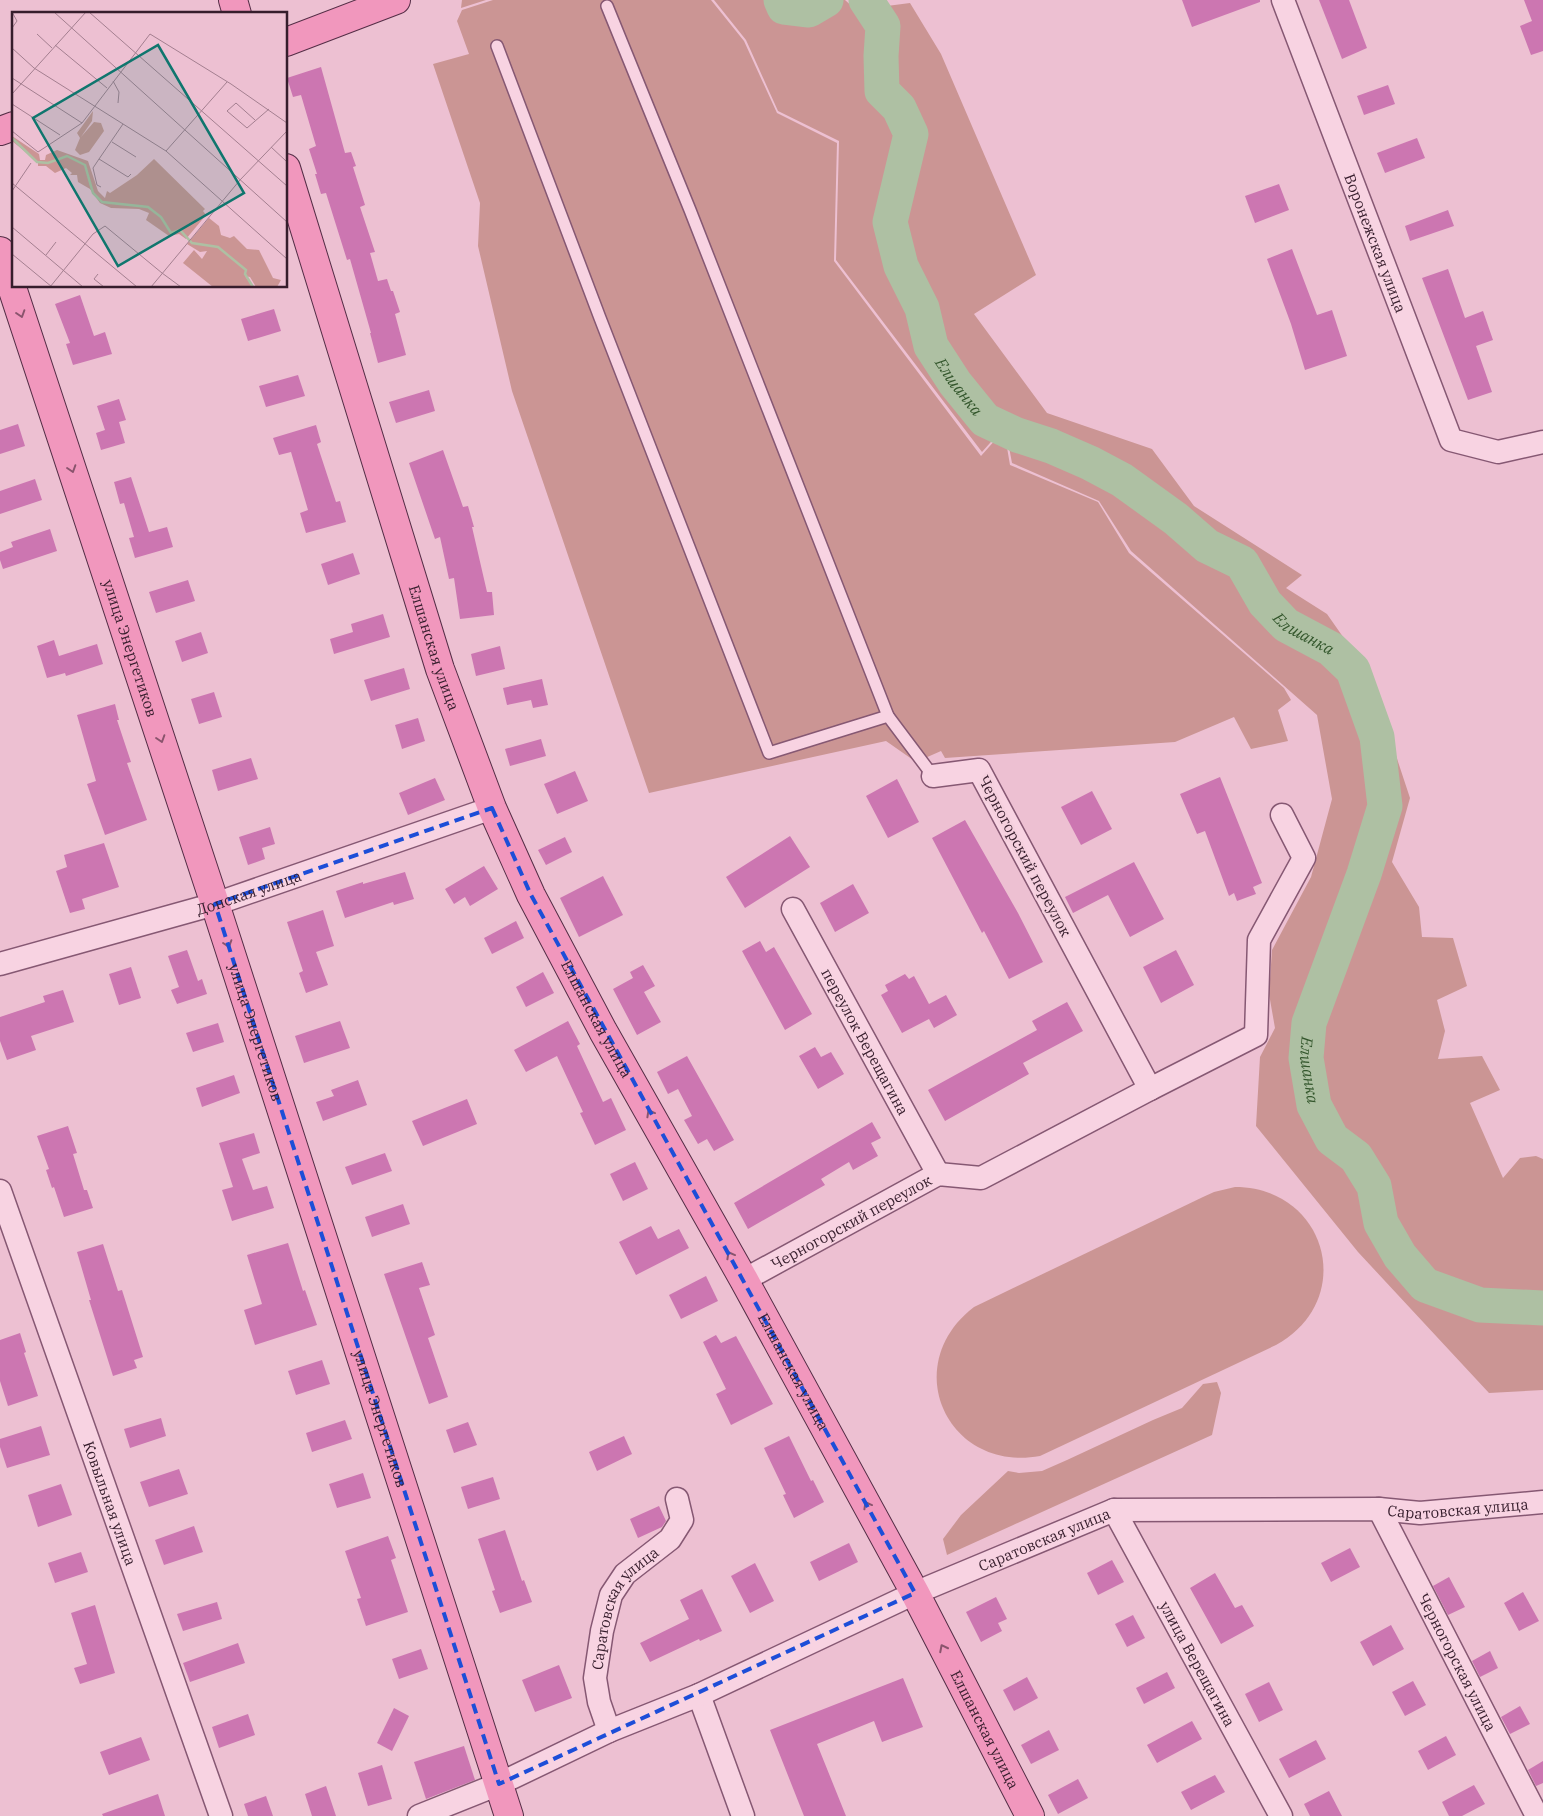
<svg xmlns="http://www.w3.org/2000/svg" width="1543" height="1816" font-family="'IBM Plex Serif',serif">
	<style>
		.green { fill: #cb9594 }
		.lines { fill: none; stroke-linecap: round; stroke-linejoin: round }
		.river { stroke: #aec0a3; stroke-width: 35 }
		.building { fill: #cc76b1 }
		.lane-casing { stroke: #865873; stroke-width: 14 }
		.street-casing { stroke: #865873; stroke-width: 25 }
		.primary-casing { stroke: #542d46; stroke-width: 30 }
		.lane { stroke: #f8d3e2; stroke-width: 11 }
		.street { stroke: #f8d3e2; stroke-width: 22 }
		.primary { stroke: #f197bd; stroke-width: 28 }
		.oneway { stroke: #8a546d }
		.marked { fill: none; stroke: #1d4ed8; stroke-width: 4; stroke-dasharray: 10 6; stroke-linejoin: round }
		.labels { text-anchor: middle; dominant-baseline: central; stroke-width: 5; stroke-linejoin: round; paint-order: stroke }
		.street-label { font-size: 15px; fill: #361d2c; stroke: #f5d0de }
		.water-label { font-size: 16px; font-style: italic; fill: #33562c; stroke: #f5d0de }
		.inset-river { fill: none; stroke: #aec0a3; stroke-width: 2.5 }
		.inset-road { fill: none; stroke: #a47f90; stroke-width: 1 }
		.view { fill: #0f766e; fill-opacity: 0.15; stroke: #0f766e; stroke-width: 2.5 }
		.inset-edge { fill: none; stroke: #361d2c; stroke-width: 2.5 }
	</style>
	<rect width="100%" height="100%" fill="#edc0d2"/>
	<!-- green -->
	<g class="green">
		<polygon points="462,0 486,0 461,8"/>
		<polygon points="493,0 711,0 744,41 777,113 837,143 834,261 981,456 1004,430 1010,465 1098,502 1129,553 1284,688 1291,700 1278,710 1288,741 1251,749 1234,717 1175,742 945,758 941,751 916,762 886,741 649,793 512,391 478,246 480,203 433,64 469,54 457,21 462,10"/>
		<polygon points="714,0 845,0 856,10 910,3 941,54 1036,275 974,314 1047,413 1152,449 1194,506 1302,575 1286,588 1327,614 1369,674 1410,798 1392,862 1419,907 1422,937 1453,938 1467,986 1437,1000 1445,1031 1438,1059 1482,1056 1500,1090 1470,1103 1503,1178 1520,1158 1536,1156 1543,1159 1543,1390 1489,1393 1358,1252 1256,1126 1260,1057 1275,1028 1269,994 1272,950 1311,877 1332,799 1317,715 1131,551 1099,501 1012,463 1005,426 982,452 836,260 839,141 778,111 746,40"/>
		<path d="M1235 1187C1327 1187 1358 1300 1276 1345L1040 1456C947 1473 898 1365 974 1307L1203 1197 1214 1192Z"/>
		<polygon points="1217,1382 1221,1393 1212,1435 947,1555 943,1539 961,1515 1008,1471 1019,1473 1042,1471 1067,1460 1153,1420 1182,1408 1203,1384"/>
	</g>
	<g class="lines">
		<!-- river -->
		<g class="river">
			<polyline points="781,0 784,7 809,10 826,0"/>
			<path id="s1" d="M866 0 883 26 881 56 882 91 899 108 911 134 890 222 901 266 922 308 931 346 955 383 985 420 1017 435 1051 446 1090 463 1122 480 1176 519 1207 546 1242 563 1265 603 1286 625 1331 649 1353 670 1377 737 1385 806 1364 874 1309 1023 1306 1058 1314 1105 1332 1139 1356 1157 1374 1186 1381 1223 1400 1256 1425 1285 1480 1305 1543 1308"/>
		</g>
	</g>
	<!-- building -->
	<g class="building">
		<polygon points="1182,0 1260,0 1260,2 1192,27"/>
		<polygon points="1319,0 1349,0 1367,48 1342,59"/>
		<polygon points="1524,0 1543,0 1543,51 1531,55 1520,26 1532,21"/>
		<polygon points="321,67 345,153 351,152 356,166 353,167 365,205 360,207 375,252 370,253 378,281 387,279 391,291 393,291 400,312 395,314 406,355 378,363 370,333 371,333 350,259 347,260 326,193 321,194 315,174 317,174 309,149 316,146 301,95 293,97 287,78"/>
		<polygon points="1388,85 1395,104 1364,115 1357,96"/>
		<polygon points="1417,138 1425,158 1385,173 1377,153"/>
		<polygon points="1279,184 1289,210 1255,223 1245,196"/>
		<polygon points="1448,210 1454,226 1410,241 1405,226"/>
		<polygon points="1292,249 1317,315 1332,310 1347,356 1305,370 1291,324 1267,259"/>
		<polygon points="1448,269 1465,318 1483,311 1493,340 1476,346 1492,392 1468,400 1422,278"/>
		<polygon points="80,295 94,336 105,332 112,354 73,365 66,344 70,343 55,304"/>
		<polygon points="274,309 281,331 248,341 241,319"/>
		<polygon points="298,375 305,396 266,407 259,386"/>
		<polygon points="429,390 435,411 396,423 389,402"/>
		<polygon points="119,399 126,420 119,422 125,443 101,450 96,433 105,430 97,406"/>
		<polygon points="18,424 25,446 0,454 0,430"/>
		<polygon points="316,425 321,442 317,444 336,502 340,501 346,522 306,533 300,513 308,510 291,452 279,455 273,438"/>
		<polygon points="443,450 463,507 468,506 474,527 472,527 487,592 492,592 494,615 460,619 454,578 449,579 440,537 435,539 409,463"/>
		<polygon points="131,477 149,532 167,527 173,547 135,558 129,538 134,537 124,503 120,504 114,482"/>
		<polygon points="35,479 42,500 0,514 0,491"/>
		<polygon points="50,529 57,551 3,569 0,560 0,552 13,547 11,542"/>
		<polygon points="353,553 360,574 328,585 321,564"/>
		<polygon points="188,580 195,601 156,613 149,592"/>
		<polygon points="383,614 390,637 334,654 330,639 353,632 351,624"/>
		<polygon points="201,632 208,653 182,662 175,641"/>
		<polygon points="54,640 59,656 97,644 103,664 66,676 65,673 47,678 37,646"/>
		<polygon points="500,646 505,669 476,676 471,654"/>
		<polygon points="404,668 410,689 371,701 364,680"/>
		<polygon points="542,679 548,705 533,708 531,700 507,705 503,688"/>
		<polygon points="214,692 222,717 199,724 191,699"/>
		<polygon points="115,704 119,720 117,720 131,762 127,763 147,820 105,835 87,784 96,781 77,715"/>
		<polygon points="418,718 425,741 402,749 395,725"/>
		<polygon points="541,739 546,756 510,766 505,749"/>
		<polygon points="251,758 258,779 218,791 212,770"/>
		<polygon points="575,771 588,801 557,814 544,784"/>
		<polygon points="1220,777 1262,883 1253,887 1256,894 1237,901 1234,893 1229,896 1205,831 1197,834 1180,794"/>
		<polygon points="435,778 445,800 408,815 399,793"/>
		<polygon points="897,779 919,822 888,838 866,796"/>
		<polygon points="1092,791 1112,829 1081,845 1061,807"/>
		<polygon points="965,820 1018,913 1043,962 1009,979 984,931 982,933 932,838"/>
		<polygon points="270,827 275,844 262,848 265,859 248,865 239,837"/>
		<polygon points="790,836 810,867 745,908 726,877"/>
		<polygon points="565,837 572,852 546,865 538,850"/>
		<polygon points="104,843 119,887 82,899 85,909 70,913 56,871 67,867 64,855"/>
		<polygon points="1134,862 1164,919 1130,937 1108,895 1073,913 1065,897"/>
		<polygon points="484,866 498,889 470,906 465,897 454,904 445,889"/>
		<polygon points="405,872 414,899 394,905 393,902 345,918 336,891 363,882 363,884"/>
		<polygon points="603,876 623,915 579,937 560,898"/>
		<polygon points="853,884 869,913 835,932 820,903"/>
		<polygon points="323,910 334,946 316,952 328,985 306,993 299,973 303,971 287,922"/>
		<polygon points="516,921 524,938 492,954 484,938"/>
		<polygon points="760,941 766,952 774,947 812,1014 785,1030 742,951"/>
		<polygon points="187,950 198,981 202,979 207,994 177,1004 171,990 179,987 168,956"/>
		<polygon points="1176,950 1194,985 1161,1003 1143,967"/>
		<polygon points="643,965 655,986 644,992 661,1022 637,1035 613,989 633,978 630,972"/>
		<polygon points="131,967 141,998 119,1005 109,974"/>
		<polygon points="543,972 554,993 526,1007 516,987"/>
		<polygon points="905,974 909,979 914,976 929,1004 946,995 957,1015 934,1028 929,1019 902,1033 881,995 888,991 885,985"/>
		<polygon points="63,990 74,1022 31,1036 36,1050 7,1060 0,1041 0,1017 45,1002 43,996"/>
		<polygon points="1067,1002 1083,1031 1023,1063 1029,1074 945,1121 928,1090 1037,1030 1032,1021"/>
		<polygon points="340,1021 350,1048 304,1063 295,1036"/>
		<polygon points="568,1021 580,1044 577,1046 603,1102 611,1098 626,1130 595,1145 580,1113 583,1112 557,1056 526,1072 514,1050"/>
		<polygon points="218,1023 224,1042 193,1052 186,1033"/>
		<polygon points="815,1047 821,1057 831,1052 844,1074 818,1089 799,1056"/>
		<polygon points="687,1056 734,1140 714,1151 707,1139 698,1144 684,1120 692,1116 678,1089 668,1094 657,1072"/>
		<polygon points="234,1075 240,1093 202,1107 196,1088"/>
		<polygon points="358,1080 367,1105 323,1121 316,1102 334,1096 331,1090"/>
		<polygon points="467,1099 477,1124 423,1146 412,1121"/>
		<polygon points="872,1122 881,1138 871,1143 878,1156 853,1170 849,1162 821,1179 825,1185 748,1229 734,1203"/>
		<polygon points="68,1126 77,1153 73,1154 84,1190 87,1190 93,1208 64,1217 54,1187 52,1188 46,1170 49,1169 37,1136"/>
		<polygon points="254,1133 260,1153 242,1159 253,1190 267,1186 274,1208 232,1221 222,1190 233,1187 219,1143"/>
		<polygon points="385,1153 392,1171 352,1185 345,1167"/>
		<polygon points="635,1162 648,1189 623,1201 610,1174"/>
		<polygon points="403,1204 410,1224 372,1237 365,1217"/>
		<polygon points="651,1226 658,1239 679,1229 689,1248 636,1275 619,1242"/>
		<polygon points="288,1243 303,1291 305,1290 317,1325 255,1345 244,1310 262,1304 247,1255"/>
		<polygon points="103,1244 118,1291 122,1290 143,1357 134,1360 137,1368 113,1376 89,1300 91,1300 77,1252"/>
		<polygon points="422,1262 430,1285 419,1288 435,1335 428,1338 448,1397 429,1404 384,1274"/>
		<polygon points="706,1276 718,1301 681,1319 669,1295"/>
		<polygon points="20,1333 26,1352 24,1353 38,1396 8,1406 0,1381 0,1340"/>
		<polygon points="716,1335 721,1343 736,1336 773,1404 731,1425 716,1394 726,1389 703,1342"/>
		<polygon points="322,1360 330,1384 296,1395 288,1371"/>
		<polygon points="161,1418 166,1436 130,1448 124,1429"/>
		<polygon points="345,1420 352,1439 312,1452 306,1433"/>
		<polygon points="468,1422 477,1445 454,1453 446,1430"/>
		<polygon points="41,1426 50,1455 7,1468 0,1447 0,1439"/>
		<polygon points="624,1436 632,1454 597,1471 589,1452"/>
		<polygon points="789,1436 811,1481 813,1480 824,1502 794,1518 783,1495 786,1494 764,1448"/>
		<polygon points="179,1469 188,1494 149,1507 140,1482"/>
		<polygon points="363,1473 371,1498 337,1508 329,1484"/>
		<polygon points="493,1477 500,1499 468,1509 461,1487"/>
		<polygon points="61,1484 72,1515 38,1527 28,1495"/>
		<polygon points="659,1506 666,1521 662,1527 638,1538 630,1519"/>
		<polygon points="194,1526 203,1552 164,1565 155,1540"/>
		<polygon points="505,1530 522,1581 524,1580 532,1602 500,1613 492,1591 495,1590 478,1539"/>
		<polygon points="388,1536 396,1558 391,1560 408,1612 366,1626 357,1599 361,1598 345,1551"/>
		<polygon points="849,1543 858,1562 819,1581 810,1562"/>
		<polygon points="1350,1548 1360,1567 1331,1582 1321,1563"/>
		<polygon points="81,1552 88,1572 55,1583 48,1563"/>
		<polygon points="1112,1560 1124,1582 1098,1595 1087,1573"/>
		<polygon points="755,1563 774,1601 750,1613 731,1576"/>
		<polygon points="1215,1573 1235,1608 1242,1605 1254,1626 1221,1644 1190,1588"/>
		<polygon points="1449,1577 1465,1607 1448,1615 1433,1586"/>
		<polygon points="702,1589 722,1631 700,1641 699,1639 650,1662 640,1643 689,1619 680,1600"/>
		<polygon points="1523,1592 1539,1621 1519,1631 1504,1603"/>
		<polygon points="996,1597 1007,1619 998,1623 1002,1631 981,1642 966,1612"/>
		<polygon points="217,1602 222,1619 183,1631 177,1614"/>
		<polygon points="95,1605 115,1673 80,1684 74,1668 87,1664 71,1613"/>
		<polygon points="1133,1615 1145,1638 1127,1647 1115,1624"/>
		<polygon points="1391,1625 1404,1649 1373,1666 1360,1642"/>
		<polygon points="238,1643 245,1663 190,1682 183,1663"/>
		<polygon points="421,1649 428,1669 399,1679 392,1659"/>
		<polygon points="1490,1651 1498,1668 1480,1677 1472,1661"/>
		<polygon points="559,1665 572,1698 535,1712 522,1680"/>
		<polygon points="1167,1672 1175,1688 1144,1704 1136,1688"/>
		<polygon points="1027,1677 1038,1698 1014,1711 1003,1690"/>
		<polygon points="903,1678 923,1727 882,1742 874,1721 817,1744 846,1816 804,1816 770,1730"/>
		<polygon points="1413,1681 1426,1705 1405,1716 1392,1692"/>
		<polygon points="1269,1682 1283,1710 1259,1722 1245,1694"/>
		<polygon points="1520,1706 1530,1724 1510,1734 1501,1717"/>
		<polygon points="394,1708 409,1716 392,1751 377,1743"/>
		<polygon points="248,1714 255,1735 219,1748 212,1727"/>
		<polygon points="1192,1721 1202,1739 1157,1763 1147,1745"/>
		<polygon points="1049,1730 1059,1750 1031,1764 1021,1745"/>
		<polygon points="1446,1736 1456,1755 1428,1770 1418,1751"/>
		<polygon points="141,1737 150,1760 109,1775 100,1752"/>
		<polygon points="1316,1740 1326,1759 1289,1778 1279,1759"/>
		<polygon points="464,1746 475,1780 426,1799 414,1762"/>
		<polygon points="1543,1761 1543,1783 1536,1786 1528,1770"/>
		<polygon points="382,1765 392,1799 368,1806 358,1773"/>
		<polygon points="1215,1775 1225,1792 1191,1810 1181,1792"/>
		<polygon points="1078,1779 1088,1798 1058,1814 1048,1795"/>
		<polygon points="1474,1785 1485,1804 1462,1816 1449,1816 1442,1802"/>
		<polygon points="326,1786 336,1816 312,1816 305,1794"/>
		<polygon points="1329,1791 1342,1816 1310,1816 1304,1804"/>
		<polygon points="158,1794 165,1816 103,1816 102,1814"/>
		<polygon points="266,1796 273,1816 248,1816 244,1804"/>
	</g>
	<g class="lines">
		<!-- lane casing -->
		<g class="lane-casing">
			<g id="lane">
				<polyline points="607,6 690,210 888,716"/>
				<polyline points="497,46 600,318 769,753 888,716 933,776"/>
			</g>
		</g>
		<!-- street casing -->
		<g class="street-casing">
			<g id="street">
				<path id="s2" d="M1283 0 1451 440 1498 452 1543 442"/>
				<path id="s3" d="M793 909 938 1174"/>
				<path id="s4" d="M0 964 215 904 492 808"/>
				<polyline points="1150,1089 1256,1035 1259,940 1304,858 1282,815"/>
				<path id="s5" d="M0 1191 221 1816"/>
				<path id="s6" d="M744 1280 938 1174 981 1178 1150 1089 979 770 933 776"/>
				<path id="s7" d="M1379 1509 1537 1816"/>
				<path id="s8" d="M1114 1510 1281 1816"/>
				<polyline points="699,1695 743,1816"/>
				<path id="s9" d="M609 1731 599 1702 595 1678 602 1631 611 1595 625 1574 670 1539 682 1520 677 1499"/>
				<path id="s10" d="M419 1816 499 1784 609 1731 699 1695 915 1593 1114 1510 1379 1509 1420 1513 1543 1502"/>
			</g>
		</g>
		<!-- primary casing -->
		<g class="primary-casing">
			<g id="primary">
				<polyline points="233,0 237,14"/>
				<polyline points="286,42 396,0"/>
				<polyline points="0,131 14,126"/>
				<path id="s11" d="M286 168 440 669 492 808 531 895 603 1031 744 1280 915 1593 1030 1816"/>
				<path id="s12" d="M0 251 215 904 509 1816"/>
			</g>
		</g>
		<!-- lane -->
		<use href="#lane" class="lane"/>
		<!-- street -->
		<use href="#street" class="street"/>
		<!-- primary -->
		<use href="#primary" class="primary"/>
	</g>
	<!-- one-way arrows -->
	<defs><path id="oneway-chevron" d="M-2-3.5L2.5 0L-2 3.5" fill="none" stroke-width="1.6" stroke-linecap="round" stroke-linejoin="round" transform="scale(1.25)"/></defs>
	<g class="oneway">
		<use href="#oneway-chevron" transform="translate(21 314) rotate(72)"/>
		<use href="#oneway-chevron" transform="translate(72 469) rotate(72)"/>
		<use href="#oneway-chevron" transform="translate(161 739) rotate(72)"/>
		<use href="#oneway-chevron" transform="translate(228 944) rotate(72)"/>
		<use href="#oneway-chevron" transform="translate(650 1113) rotate(-119)"/>
		<use href="#oneway-chevron" transform="translate(730 1255) rotate(-119)"/>
		<use href="#oneway-chevron" transform="translate(867 1505) rotate(-119)"/>
		<use href="#oneway-chevron" transform="translate(943 1648) rotate(-117)"/>
	</g>
	<!-- marked area -->
	<path class="marked" d="M492 808 531 895 915 1593 499 1784 215 904Z"/>
	<g class="labels">
		<!-- street labels -->
		<g class="street-label">
			<text stroke="none"><textPath href="#s2" startOffset="260">Воронежская улица</textPath></text>
			<text stroke="none"><textPath href="#s12" startOffset="418">улица Энергетиков</textPath></text>
			<text stroke="none"><textPath href="#s11" startOffset="502">Елшанская улица</textPath></text>
			<text transform="translate(1025 856) rotate(62)">Черногорский переулок</text>
			<text stroke="none"><textPath href="#s4" startOffset="259">Донская улица</textPath></text>
			<text stroke="none"><textPath href="#s11" startOffset="908">Елшанская улица</textPath></text>
			<text stroke="none"><textPath href="#s12" startOffset="822">улица Энергетиков</textPath></text>
			<text stroke="none"><textPath href="#s3" startOffset="151">переулок Верещагина</textPath></text>
			<text stroke="none"><textPath href="#s6" startOffset="122">Черногорский переулок</textPath></text>
			<text stroke="none"><textPath href="#s11" startOffset="1312">Елшанская улица</textPath></text>
			<text stroke="none"><textPath href="#s12" startOffset="1228">улица Энергетиков</textPath></text>
			<text stroke="none"><textPath href="#s5" startOffset="331">Ковыльная улица</textPath></text>
			<text stroke="none"><textPath href="#s10" startOffset="1104">Саратовская улица</textPath></text>
			<text stroke="none"><textPath href="#s10" startOffset="684">Саратовская улица</textPath></text>
			<text stroke="none"><textPath href="#s9" startOffset="134">Саратовская улица</textPath></text>
			<text stroke="none"><textPath href="#s7" startOffset="172">Черногорская улица</textPath></text>
			<text stroke="none"><textPath href="#s8" startOffset="175">улица Верещагина</textPath></text>
			<text stroke="none"><textPath href="#s11" startOffset="1718">Елшанская улица</textPath></text>
		</g>
		<!-- water labels -->
		<g class="water-label">
			<text stroke="none"><textPath href="#s1" startOffset="420">Елшанка</textPath></text>
			<text stroke="none"><textPath href="#s1" startOffset="855">Елшанка</textPath></text>
			<text stroke="none"><textPath href="#s1" startOffset="1335">Елшанка</textPath></text>
		</g>
	</g>
	<!-- overview -->
	<g transform="translate(12 12)">
		<rect width="275" height="275" fill="#edc0d2"/>
		<path d="M81 99 80 109 69 125 82 110 89 111 92 119 77 140 68 143 63 138 68 126 65 121ZM0 124 27 142 28 148H33L34 143 45 138 76 149 86 179 93 186 95 179 98 181 125 163 142 147 193 197 191 199 194 203 174 227 167 222 157 224 134 208 137 201 127 197 99 196 88 191 78 177 66 170 65 163H58L60 161 54 156 43 161 34 154H26V150L0 129ZM197 206 207 214 209 223 218 226 222 224 235 237 247 238 261 266 269 268 265 275H244L238 265 233 264 241 275H201L171 251 182 238 190 247 195 239 188 240 175 232Z" fill="#cb9594"/>
		<path class="inset-river" d="M0 126 25 150 36 151 55 144 73 153 81 181 90 190 136 195 149 205 159 221 168 218 180 231 206 235 234 258 233 262 241 275"/>
		<path class="inset-road" d="M42 0 275 210M77 0 275 174M0 16 5 9 0 0M25 22 40 36M43 33 95 76M0 36 22 56 154 139 275 247M0 66 70 111M101 69 107 80 106 91M0 82 74 0M0 92 48 123M243 108 224 91 215 99 235 116 257 97M111 112 87 147 116 165 119 162M0 119 26 140 70 111 138 22 219 72 275 111M100 130 124 145M259 135 274 149M154 139 215 70M87 147 81 156 85 173 89 175M228 168 275 119M0 171 125 275M0 179 19 151M0 215 71 275M0 242 40 275M34 243 44 230M150 261 169 275M86 262 82 267 92 275M38 275 81 222 93 214 150 261M139 275 228 168"/>
		<path class="view" d="M146 33 232 181 106 254 21 106Z"/>
		<rect width="275" height="275" class="inset-edge"/>
	</g>
</svg>
